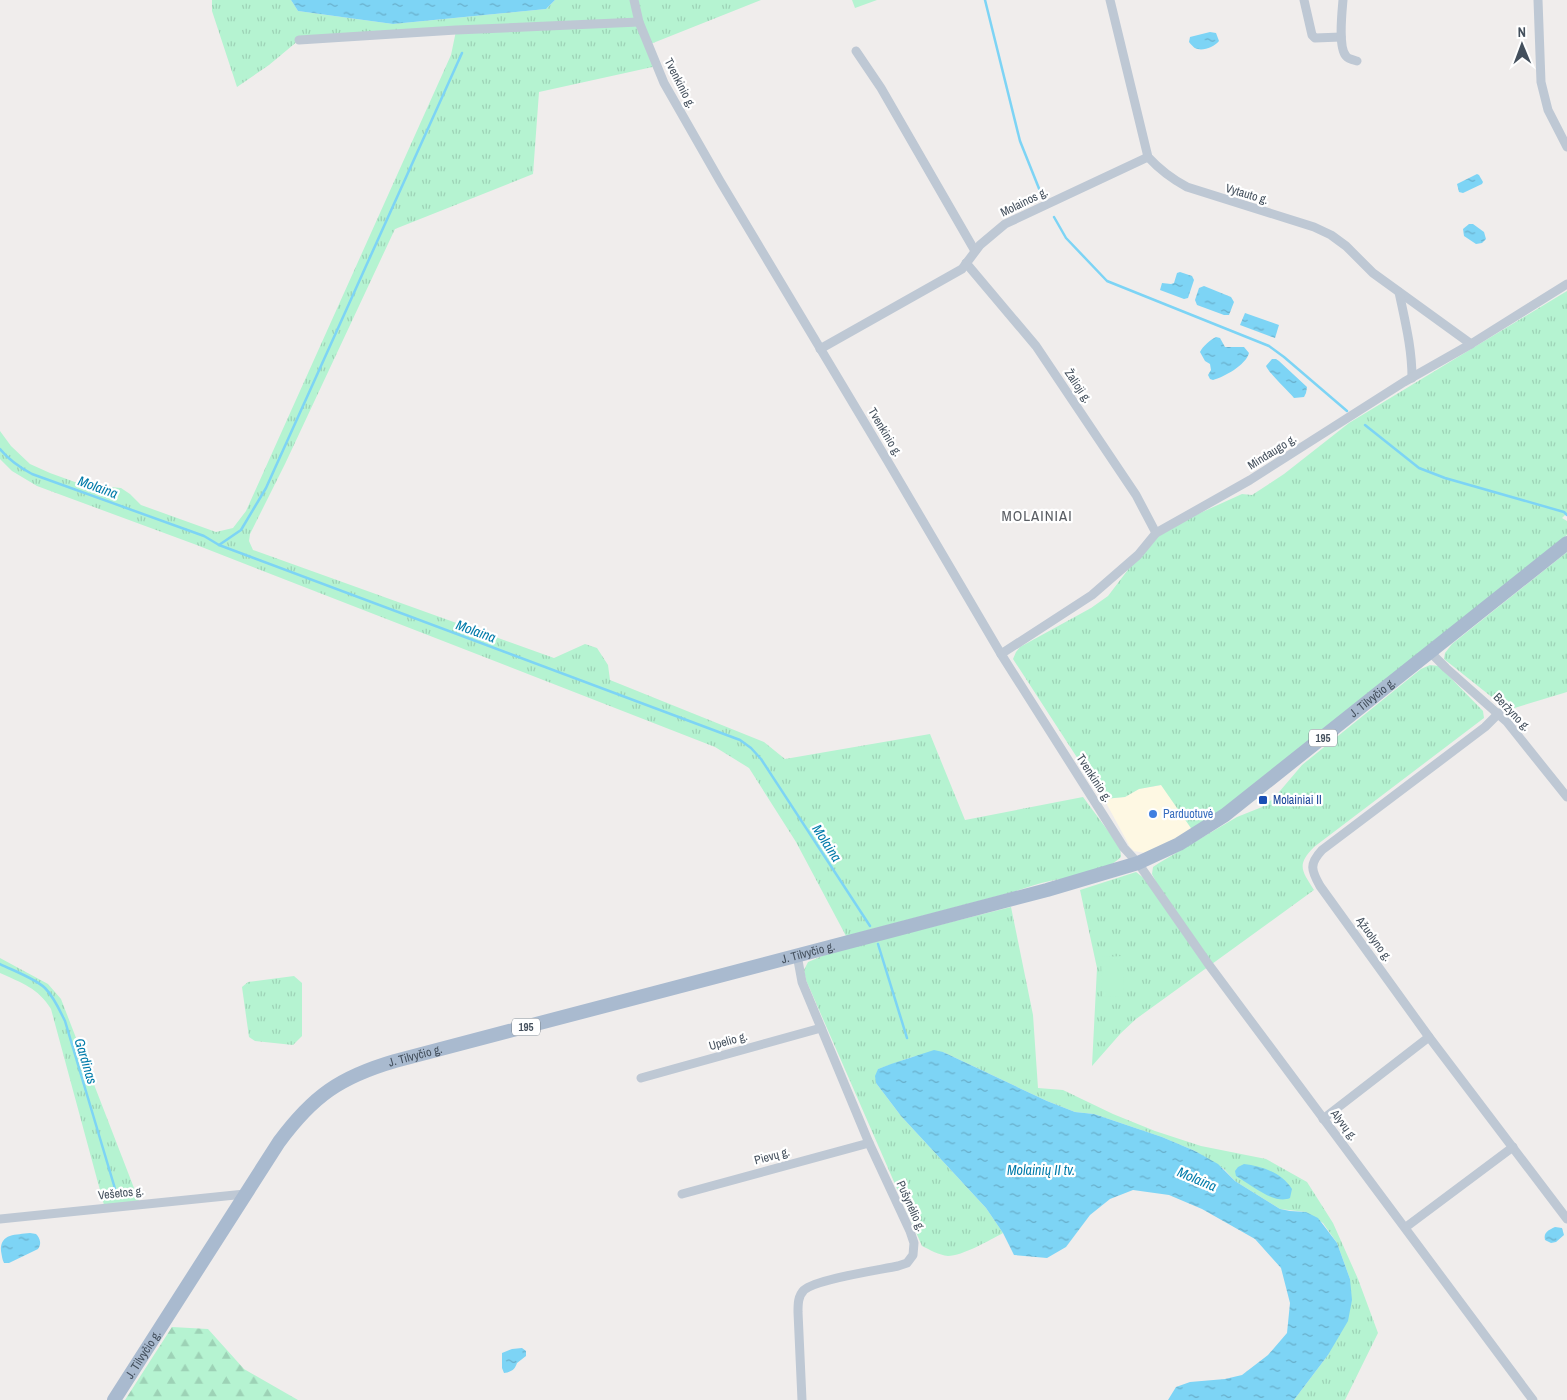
<svg xmlns="http://www.w3.org/2000/svg" width="1567" height="1400" font-family="'Archivo Narrow',sans-serif">
	<style>
		.commercial { fill: #fef8e3 }
		.grass { fill: url(#grass-tufts) }
		.forest { fill: url(#forest-firs) }
		.park { fill: #b5f3d1 }
		.water { fill: url(#water-ripples) }
		.lines { fill: none; stroke-linecap: round; stroke-linejoin: round }
		.stream { stroke: #7dd4f5; stroke-width: 2.5 }
		.minor { stroke: #bec8d4; stroke-width: 9 }
		.primary { stroke: #a9bacf; stroke-width: 14 }
		.transit-dot { fill: #1a4fb4; stroke: #fff; stroke-width: 2 }
		.shop-dot { fill: #3f7fe0; stroke: #fff; stroke-width: 2 }
		.labels { text-anchor: middle; dominant-baseline: central; stroke-width: 4.5; stroke-linejoin: round; paint-order: stroke }
		.shield { fill: #fff; stroke: #7b848d; stroke-width: 1 }
		.shield-label { font-size: 11px; font-weight: bold; fill: #434f5c }
		.street-label { font-size: 12px; fill: #434f5c; stroke: #fff }
		.transit-label { font-size: 12px; fill: #164399; stroke: #fff; text-anchor: start }
		.shop-label { font-size: 12px; fill: #366cbe; stroke: #fff; text-anchor: start }
		.water-label { font-size: 14px; font-style: italic; fill: #017baa; stroke: #fff }
		.quarter-label { font-size: 15px; letter-spacing: 1px; fill: #595d63; stroke: #fff }
	</style>
	<defs>
		<pattern id="grass-tufts" width="24" height="20" patternUnits="userSpaceOnUse" patternTransform="scale(1.25)"><rect width="24" height="20" fill="#b5f3d1"/><path d="M3 7l-1-3M5 7V3M7 7l1-3M15 17l-1-3M17 17v-4M19 17l1-3" fill="none" stroke="#9dd2b6"/></pattern>
		<pattern id="forest-firs" width="22" height="20" patternUnits="userSpaceOnUse" patternTransform="scale(1.25)"><rect width="22" height="20" fill="#b5f3d1"/><path d="M5 1l3.5 6h-7zM16 11l3.5 6h-7z" fill="#9dd2b6"/></pattern>
		<pattern id="water-ripples" width="26" height="14" patternUnits="userSpaceOnUse" patternTransform="scale(1.25)"><rect width="26" height="14" fill="#7dd4f5"/><path d="M2 4q2-2 4 0t4 0M15 11q2-2 4 0t4 0" fill="none" stroke="#68aeca"/></pattern>
	</defs>
	<rect width="100%" height="100%" fill="#f0edec"/>
	<!-- commercial -->
	<polygon class="commercial" points="1162,785 1193,831 1145,853 1134,851 1130,847 1104,799 1125,797 1139,789"/>
	<!-- grass -->
	<g class="grass">
		<path d="M212 0H291L298 11 393 24 546 9 555 0H761L648 45 657 66 539 92 533 174 395 229 285 464 250 534 249 541 253 550 554 658 585 644 597 648 608 665 610 680 764 742 785 759 930 734 965 820 1083 797 1120 847 1121 857C1103 874 1074 876 1050 881 1036 884 1023 889 1009 893L846 936 796 842 749 768 715 747 194 544 37 486 12 471 0 459V431L11 446 30 464 50 473 97 490 110 487 121 488 130 494 141 505 216 532 233 528 246 511 451 55 456 31 299 40 269 65 237 87 212 11Z"/>
		<polygon points="852,0 877,0 855,8"/>
		<polygon points="1567,291 1567,513 1562,518 1567,521 1567,535 1233,802 1193,831 1161,785 1139,789 1125,797 1104,799 1013,659 1016,652 1020,647 1091,608 1108,596 1156,533 1242,494 1252,495 1284,474 1349,423"/>
		<polygon points="1567,552 1567,692 1508,710 1444,659 1445,653 1452,644"/>
		<path d="M1430 665 1439 666 1483 711 1484 718 1314 847C1296 865 1302 871 1314 890L1136 1019 1121 1033 1092 1066 1097 968 1080 890 1136 872 1145 879 1156 882 1152 874 1153 867 1159 863 1237 817 1262 807 1274 798 1302 765 1421 669Z"/>
		<path d="M1011 907 1033 1015 1038 1088 1063 1090 1113 1114 1155 1131 1201 1146 1266 1159 1307 1182 1333 1223 1358 1279 1378 1333 1345 1400H1294L1328 1355 1350 1279 1337 1243 1323 1223 1306 1212 1280 1209 1235 1181 1224 1169 1195 1151 1162 1137 1094 1114 1075 1112 1047 1101 943 1052 912 1057 878 1069 876 1083 901 1116 986 1208 1003 1233C990 1240 962 1256 948 1256 939 1255 930 1250 922 1246L806 980 804 970 808 962 832 952Z"/>
		<path d="M0 958 48 984 61 999 139 1201 104 1205 51 1009C38 988 22 983 0 973Z"/>
		<polygon points="294,976 302,983 302,1036 293,1045 255,1041 249,1037 242,987 248,982"/>
	</g>
	<!-- forest -->
	<polygon class="forest" points="172,1327 208,1329 244,1369 298,1400 125,1400"/>
	<!-- park -->
	<polygon class="park" points="1123,956 1124,996 1102,997 1101,957"/>
	<!-- water -->
	<g class="water">
		<polygon points="291,0 555,0 546,9 393,24 298,11"/>
		<path d="M1210 32 1216 33 1219 41C1214 47 1202 52 1195 48 1194 48 1189 42 1189 42L1190 37Z"/>
		<polygon points="1477,174 1479,175 1483,182 1482,184 1463,193 1459,192 1457,184"/>
		<polygon points="1469,224 1473,224 1484,232 1486,239 1482,243 1476,244 1464,236 1463,229"/>
		<polygon points="1180,272 1192,276 1194,280 1188,298 1184,299 1160,290 1162,283 1171,284 1174,283 1177,273"/>
		<polygon points="1204,286 1231,297 1234,302 1229,315 1224,315 1197,305 1195,300 1199,288"/>
		<polygon points="1245,313 1279,325 1275,338 1240,325"/>
		<path d="M1216 337 1220 338 1225 347H1244L1249 353C1246 365 1224 377 1213 380L1210 379 1208 375 1211 370 1210 364 1205 361 1200 352C1203 346 1210 340 1216 337Z"/>
		<path d="M1272 359H1276L1279 361 1307 387 1306 393 1304 397 1294 398C1288 391 1268 372 1266 366Z"/>
		<polygon points="934,1050 943,1052 1047,1101 1075,1112 1094,1114 1162,1137 1195,1151 1218,1164 1235,1181 1280,1209 1290,1211 1306,1212 1318,1218 1337,1243 1350,1279 1352,1300 1348,1321 1328,1355 1294,1400 1168,1400 1176,1387 1190,1382 1225,1379 1242,1375 1268,1355 1287,1333 1290,1303 1281,1268 1255,1239 1202,1209 1169,1195 1133,1190 1110,1199 1090,1215 1066,1247 1047,1258 1014,1255 1003,1233 986,1208 901,1116 876,1083 875,1076 878,1069 891,1064"/>
		<path d="M1244 1164C1262 1166 1282 1173 1292 1189L1290 1198C1274 1205 1250 1184 1236 1176L1235 1171 1238 1167Z"/>
		<path d="M1555 1227 1562 1228 1564 1235 1556 1242 1551 1243 1545 1240C1543 1232 1549 1230 1555 1227Z"/>
		<path d="M30 1233 36 1234C40 1238 42 1244 38 1249L9 1263H4C2 1259 2 1256 1 1251 0 1233 16 1235 30 1233Z"/>
		<path d="M522 1348 526 1351V1356L517 1363C515 1369 512 1372 504 1373L502 1368V1353L512 1349Z"/>
	</g>
	<g class="lines">
		<!-- stream -->
		<g class="stream">
			<polyline points="985,0 1020,141 1042,196"/>
			<polyline points="1054,217 1066,238 1107,281 1269,346 1284,357 1347,411"/>
			<polyline points="1365,425 1419,468 1445,478 1564,512 1567,515"/>
			<path d="M0 449C9 460 19 467 32 474L204 536 219 545 740 740 751 748 761 759 870 926"/>
			<polyline points="219,545 241,530 266,488 462,53"/>
			<polyline points="878,944 907,1038"/>
			<path d="M0 964C12 970 36 979 45 988 54 997 59 1009 65 1021L116 1192"/>
		</g>
		<!-- minor -->
		<g class="minor">
			<polyline points="634,0 639,22 664,83 720,181 887,460 1001,654 1093,799 1124,848 1138,863 1209,965 1533,1400"/>
			<path d="M1110 0 1148 157C1160 170 1172 179 1187 187L1314 227 1331 235 1346 246 1373 273 1471 344"/>
			<polyline points="1304,0 1312,35 1315,38 1341,37"/>
			<path d="M1343 0C1342 12 1338 47 1346 56 1348 59 1353 60 1357 61"/>
			<polyline points="1538,0 1541,82 1548,110 1567,147"/>
			<polyline points="299,40 456,30 639,22"/>
			<polyline points="856,51 881,88 975,251"/>
			<polyline points="966,263 1036,346 1136,495 1156,533"/>
			<path d="M1399 292C1405 321 1412 348 1412 378"/>
			<polyline points="820,349 962,269 980,245 1005,224 1148,157"/>
			<polyline points="1430,652 1446,668 1507,722 1567,797"/>
			<polyline points="1001,654 1092,595 1138,555 1156,533 1250,480 1404,382 1471,344 1567,284"/>
			<path d="M1499 713 1485 727 1322 850C1309 864 1311 870 1320 886L1429 1037 1567 1219"/>
			<path d="M797 955 802 982 869 1143 910 1231 914 1243 913 1255 907 1263 898 1266C879 1270 816 1279 804 1290 798 1296 798 1304 798 1312L802 1400"/>
			<polyline points="641,1078 821,1028"/>
			<polyline points="1323,1119 1429,1037"/>
			<polyline points="682,1194 869,1143"/>
			<polyline points="0,1219 245,1194"/>
			<polyline points="1406,1227 1513,1147"/>
		</g>
		<!-- primary -->
		<path class="primary" id="s1" d="M114 1400 279 1142C313 1096 340 1077 395 1061L1047 890 1138 863 1179 844 1225 815 1567 543"/>
	</g>
	<!-- markers -->
	<rect class="transit-dot" x="1258" y="795" width="10" height="10" rx="2.5"/>
	<circle class="shop-dot" cx="1153" cy="814" r="5"/>
	<g class="labels">
		<!-- shield labels -->
		<g class="shield">
			<rect x="1309" y="729.5" width="28" height="17" rx="4"/>
			<rect x="512" y="1018.5" width="28" height="17" rx="4"/>
		</g>
		<g class="shield-label">
			<text x="1323" y="738">195</text>
			<text x="526" y="1027">195</text>
		</g>
		<!-- street labels -->
		<g class="street-label">
			<text transform="translate(680 83) rotate(63)">Tvenkinio g.</text>
			<text transform="translate(1247 194) rotate(17)">Vytauto g.</text>
			<text transform="translate(1024 202) rotate(-26)">Molainos g.</text>
			<text transform="translate(1078 386) rotate(56)">Žalioji g.</text>
			<text transform="translate(885 432) rotate(59)">Tvenkinio g.</text>
			<text transform="translate(1272 452) rotate(-32)">Mindaugo g.</text>
			<text stroke="none"><textPath href="#s1" startOffset="1508">J. Tilvyčio g.</textPath></text>
			<text transform="translate(1512 712) rotate(46)">Beržyno g.</text>
			<text transform="translate(1094 778) rotate(57)">Tvenkinio g.</text>
			<text transform="translate(1374 939) rotate(54)">Ąžuolyno g.</text>
			<text stroke="none"><textPath href="#s1" startOffset="878">J. Tilvyčio g.</textPath></text>
			<text transform="translate(728 1041) rotate(-16)">Upelio g.</text>
			<text stroke="none"><textPath href="#s1" startOffset="472">J. Tilvyčio g.</textPath></text>
			<text transform="translate(1344 1125) rotate(53)">Alyvų g.</text>
			<text transform="translate(772 1156) rotate(-15)">Pievų g.</text>
			<text transform="translate(121 1193) rotate(-6)">Vešetos g.</text>
			<text transform="translate(911 1206) rotate(66)">Pušynėlio g.</text>
			<text stroke="none"><textPath href="#s1" startOffset="54">J. Tilvyčio g.</textPath></text>
		</g>
		<!-- transit labels -->
		<g class="transit-label">
			<text x="1273" y="800">Molainiai II</text>
		</g>
		<!-- shop labels -->
		<g class="shop-label">
			<text x="1163" y="814">Parduotuvė</text>
		</g>
		<!-- water labels -->
		<g class="water-label">
			<text transform="translate(98 487) rotate(20)">Molaina</text>
			<text transform="translate(476 631) rotate(20)">Molaina</text>
			<text transform="translate(827 843) rotate(57)">Molaina</text>
			<text transform="translate(86 1061) rotate(73)">Gardinas</text>
			<text x="1041" y="1170">Molainių II tv.</text>
			<text transform="translate(1197 1179) rotate(23)">Molaina</text>
		</g>
		<!-- quarter labels -->
		<g class="quarter-label">
			<text x="1037" y="515">MOLAINIAI</text>
		</g>
	</g>
	<!-- north arrow -->
	<g transform="translate(1522 45) rotate(359)" stroke="#ffffff" stroke-width="4" paint-order="stroke">
	<path d="M0-4L9 19L0 12L-9 19Z" fill="#434f5c"/>
	<text y="-8" font-size="14" font-weight="bold" text-anchor="middle" fill="#434f5c">N</text>
	</g>
</svg>
